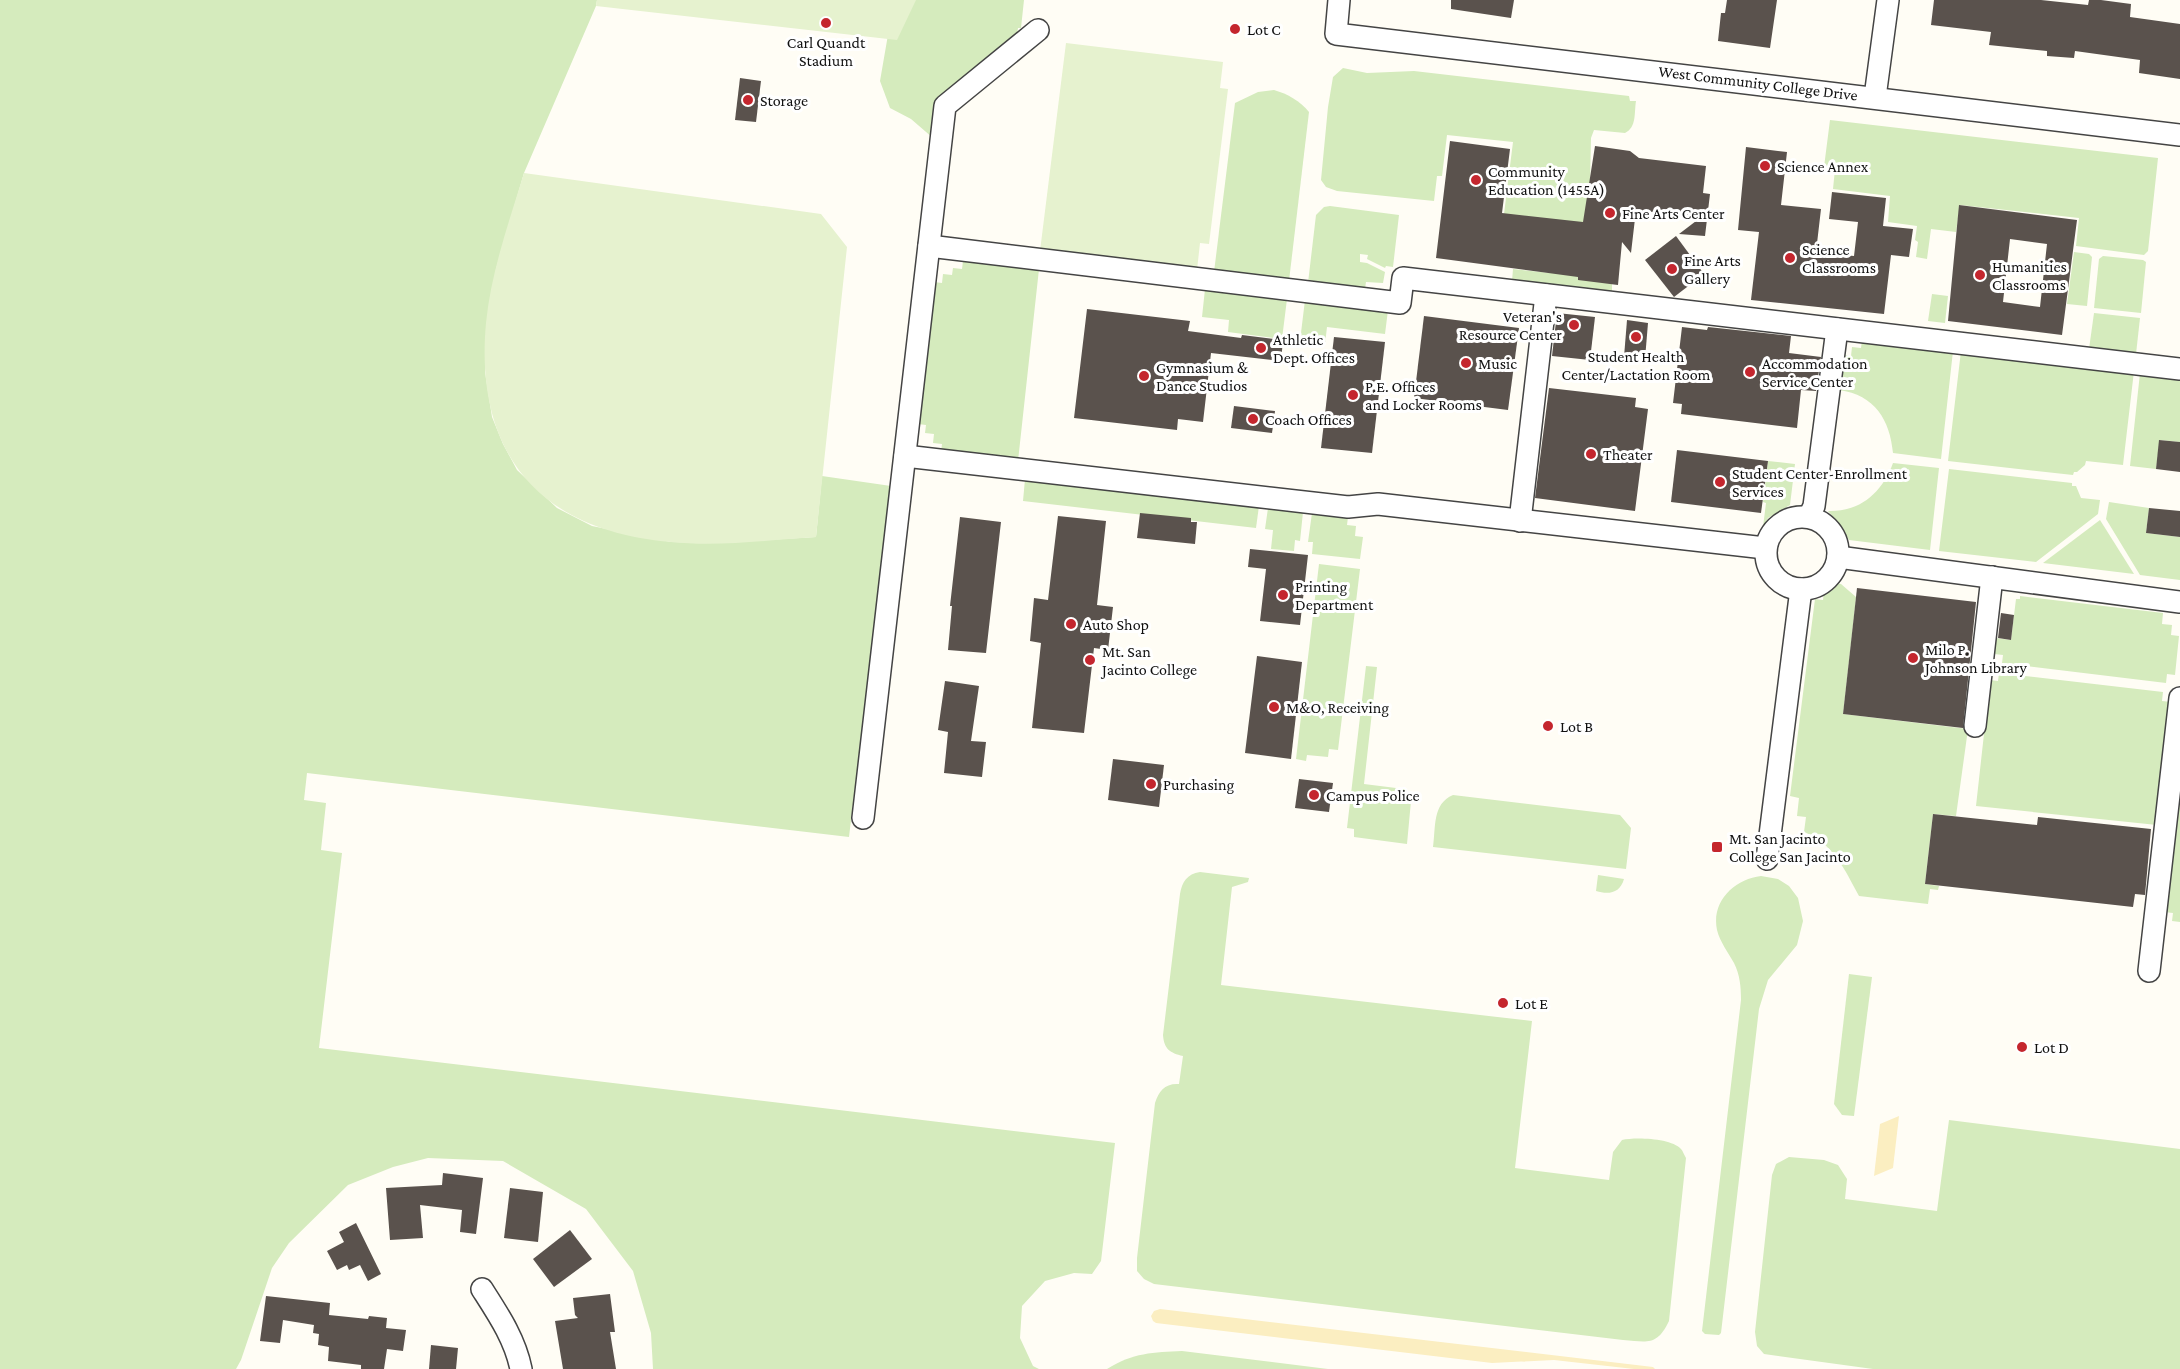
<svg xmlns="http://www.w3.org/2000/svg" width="2180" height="1369" font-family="'Crimson Pro',serif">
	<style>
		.green { fill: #d5ebbd }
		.sand { fill: #fbeec1 }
		.pitch { fill: #e6f2cf }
		.building { fill: #5a524d; fill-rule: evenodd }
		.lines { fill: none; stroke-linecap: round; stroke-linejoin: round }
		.street-casing { stroke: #444; stroke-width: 24 }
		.street { stroke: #fff; stroke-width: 21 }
		.poi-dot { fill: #c4262e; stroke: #fff; stroke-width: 2 }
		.labels { text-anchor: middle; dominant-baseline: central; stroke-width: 6; stroke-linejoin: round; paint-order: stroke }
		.poi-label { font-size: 16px; fill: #111; stroke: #fff; text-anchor: start }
		.street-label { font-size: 16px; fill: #111; stroke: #fff }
	</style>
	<rect width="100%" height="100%" fill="#fffdf5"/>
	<!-- green -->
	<g class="green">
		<polygon points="0,0 597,0 596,6 524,173 496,269 485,372 492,417 503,444 517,470 557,508 592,526 671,542 718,543 816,537 822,476 891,486 849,837 307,773 304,800 326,803 321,850 342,853 319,1048 1115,1143 1101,1261 1092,1274 1074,1273 1045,1281 1022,1306 1020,1338 1033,1366 1039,1369 653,1369 651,1333 633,1271 586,1209 503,1161 428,1158 393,1167 348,1185 289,1243 272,1268 241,1360 236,1369 0,1369"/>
		<polygon points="894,0 1024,0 1021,28 1018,28 1017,35 938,98 933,138 911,119 890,108 880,81"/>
		<path d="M1343 68 1367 73 1414 71 1629 96 1630 101H1636C1634 113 1637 127 1625 133L1594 130 1591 138 1590 184 1581 237 1612 284V293L1512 281 1513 269 1550 273 1504 214 1513 142 1447 135 1442 176H1437L1434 201 1337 191 1326 187 1321 180 1328 107 1333 77Z"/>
		<path d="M1274 90C1288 94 1300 101 1309 112L1289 281 1214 272 1235 103 1258 92Z"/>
		<polygon points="1830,120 2158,158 2148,251 2144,255 2076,246 2079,218 1960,205 1956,232 1931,229 1927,259 1916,257 1918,242 1915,240 1917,226 1888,222 1890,196 1833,189 1835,169 1824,167"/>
		<polygon points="1330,206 1399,215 1393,267 1386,266 1385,268 1367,259 1368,255 1360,254 1360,262 1367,263 1385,272 1383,283 1366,282 1365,289 1308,283 1316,215 1324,207"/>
		<polygon points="2074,252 2089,254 2092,257 2087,306 2067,304"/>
		<polygon points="2103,256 2143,260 2146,262 2141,313 2094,308 2099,259"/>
		<polygon points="963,261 1039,269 1018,461 941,452 942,444 933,443 934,434 925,433 926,425 918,424 934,282 942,283 943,274 952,275 953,268 962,269"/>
		<polygon points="1205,289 1287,299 1282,339 1228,332 1229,320 1202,317"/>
		<polygon points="1932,294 1948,296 1945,323 1928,321"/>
		<polygon points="1305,300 1388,310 1385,334 1327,327 1325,344 1300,341"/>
		<polygon points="2094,313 2140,318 2136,354 2089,349"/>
		<path d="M1862 340 1953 351 1941 459 1893 453C1890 420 1875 395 1839 390L1843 355 1851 356 1852 347 1861 348Z"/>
		<polygon points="1961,351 2134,371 2123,465 2086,461 2085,465 2077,472 2074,472 2073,475 1948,461"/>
		<polygon points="2140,373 2180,378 2180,442 2160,440 2156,469 2130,466"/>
		<polygon points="1768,461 1795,464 1790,505 1768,518 1763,527 1766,503 1763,502"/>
		<path d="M1893 463 1939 468 1930 550 1849 540 1841 526 1828 511C1860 512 1882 493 1893 463Z"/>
		<polygon points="1949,469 2072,483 2072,486 2076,486 2081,498 2100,500 2098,514 2036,562 1939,551"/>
		<polygon points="1025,479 1259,506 1256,528 1023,501"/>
		<polygon points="2109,502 2149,508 2146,533 2180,537 2180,580 2140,575 2106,519"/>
		<polygon points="1268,508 1303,512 1300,541 1295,540 1294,551 1271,549 1273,530 1265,529"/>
		<polygon points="1312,513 1348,517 1347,525 1356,526 1355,536 1363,537 1360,559 1312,554 1313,542 1308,542"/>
		<polygon points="2100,520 2134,574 2043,563"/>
		<polygon points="1319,564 1360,569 1338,750 1329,749 1328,757 1307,755 1306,761 1296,759"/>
		<path d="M1833 583 1841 584 1856 597 1843 714 1968 729 1956 816 1933 814 1925 884 1939 886 1938 890 1930 889 1928 904 1859 896C1845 870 1833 843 1804 832L1806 817 1797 816 1799 798 1790 796 1815 599 1823 600 1824 591H1832Z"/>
		<polygon points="2020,596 2163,613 2162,624 2172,625 2171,635 2179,636 2175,675 2167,674 2166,683 2002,663 2003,655 1994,654 1996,638 2011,640 2016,599 2020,599"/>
		<polygon points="1366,666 1377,667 1364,784 1404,789 1411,801 1407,844 1354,837 1354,829 1347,828"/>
		<polygon points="1999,673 2163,692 2162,701 2171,702 2157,825 1976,806 1990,680 1998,681"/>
		<polygon points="2180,782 2180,922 2172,921 2173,913 2164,912"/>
		<path d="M1453 795 1620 815 1631 828 1626 869 1433 847C1436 827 1432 804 1453 795Z"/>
		<path d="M1200 872 1249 878 1248 882 1232 887 1221 985 1532 1021 1515 1168 1609 1180 1613 1152 1622 1140C1635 1137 1671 1138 1681 1149 1683 1151 1684 1155 1686 1158L1669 1321C1657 1346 1648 1342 1623 1340L1154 1284 1144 1279 1137 1271V1258L1155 1103C1159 1091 1165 1083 1179 1084L1183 1056C1170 1053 1164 1049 1163 1035L1180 894C1182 882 1187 874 1200 872Z"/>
		<path d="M1598 875 1624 879C1620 893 1609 895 1596 891Z"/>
		<path d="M1761 876 1778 879 1789 886 1798 898 1803 921 1797 945 1768 980 1759 1009 1721 1333 1719 1335 1705 1334 1702 1331 1741 1000C1741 987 1740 975 1734 963 1728 952 1720 942 1717 930 1711 901 1735 879 1761 876Z"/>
		<polygon points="1849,974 1872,977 1854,1116 1842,1115 1834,1104"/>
		<polygon points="1949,1120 2180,1149 2180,1369 1873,1369 1764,1354 1757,1346 1755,1332 1772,1175 1776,1164 1789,1157 1824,1160 1838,1165 1847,1179 1845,1199 1937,1211"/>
		<path d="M1182 1351 1328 1369H1107C1132 1353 1154 1352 1182 1351Z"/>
	</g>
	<!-- sand -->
	<g class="sand">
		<polygon points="1899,1116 1893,1168 1874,1176 1880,1124"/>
		<polygon points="1160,1309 1653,1367 1655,1369 1634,1369 1554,1360 1492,1363 1156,1323 1153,1321 1151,1316 1154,1311"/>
	</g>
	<!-- pitch -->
	<g class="pitch">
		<polygon points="597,0 916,0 897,40 596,6"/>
		<polygon points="1066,43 1223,62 1220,88 1228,89 1209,244 1200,243 1197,270 1040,251"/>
		<path d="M524 173 821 214 847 247 816 537C768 540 718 547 671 542 540 531 474 454 486 323 491 272 509 222 524 173Z"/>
	</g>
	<!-- building -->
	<g class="building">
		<polygon points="1451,0 1514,0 1511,18 1451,9"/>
		<polygon points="1727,0 1777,0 1770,48 1718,41 1721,13 1725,13"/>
		<polygon points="1934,0 2041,0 2088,5 2089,0 2101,0 2131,4 2130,17 2180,24 2180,79 2139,73 2140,60 2075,51 2074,58 2047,56 2047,51 1989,45 1991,32 1931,25"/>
		<polygon points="740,78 761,81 756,122 735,120"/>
		<polygon points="1450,141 1510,149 1502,213 1583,222 1595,146 1630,151 1639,158 1706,166 1703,193 1710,194 1705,236 1679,234 1700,218 1636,210 1631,253 1622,242 1618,285 1578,280 1578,277 1436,258"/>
		<polygon points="1746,147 1787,152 1781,205 1821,209 1816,252 1854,256 1858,222 1829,219 1832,192 1886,198 1883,226 1913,229 1909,257 1891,255 1884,314 1751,300 1759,232 1738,230"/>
		<path d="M1959 205 2077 220 2062 335 1948 321ZM2010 239 2047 244 2040 307 2003 302Z"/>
		<polygon points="1676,236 1704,274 1674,297 1645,260"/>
		<polygon points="1087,309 1190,321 1188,331 1241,338 1242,335 1283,340 1281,361 1211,353 1203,422 1178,419 1177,430 1074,418"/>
		<polygon points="1557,313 1595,317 1590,360 1552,356"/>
		<polygon points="1424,316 1519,328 1508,410 1414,398"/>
		<polygon points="1627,320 1648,323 1645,359 1624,357"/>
		<polygon points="1682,327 1707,330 1708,327 1791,336 1789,353 1821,357 1816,391 1801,390 1797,428 1681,414 1682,404 1673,403"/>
		<polygon points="1334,337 1385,342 1372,453 1321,448"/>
		<polygon points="1549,388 1636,398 1635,407 1648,409 1635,511 1535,498"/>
		<polygon points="1234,406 1275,411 1272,433 1231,428"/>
		<polygon points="2159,440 2180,442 2180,472 2156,469"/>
		<polygon points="1677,450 1768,461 1761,513 1671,502"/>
		<polygon points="2149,508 2180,511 2180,537 2146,533"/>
		<polygon points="1140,513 1191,518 1191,522 1197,522 1195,544 1137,538"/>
		<polygon points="1058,516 1106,521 1097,605 1113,607 1108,650 1094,648 1084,733 1032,728 1041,643 1030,641 1034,598 1048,600"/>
		<polygon points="960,517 1001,522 986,653 948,650 952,606 950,606"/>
		<polygon points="1250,549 1308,555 1300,625 1260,621 1266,569 1248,567"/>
		<polygon points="1857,588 1976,602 1963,728 1843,714"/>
		<polygon points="2001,613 2014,615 2011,640 1998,638"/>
		<polygon points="1257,656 1302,662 1291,759 1245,753"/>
		<polygon points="945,681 979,686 971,741 986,742 982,777 944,773 948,732 938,730"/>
		<polygon points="1113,759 1164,765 1159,807 1108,800"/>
		<polygon points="1299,779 1333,783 1329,812 1295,808"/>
		<polygon points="1933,814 2037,825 2038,817 2151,829 2145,895 2135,894 2133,907 1925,884"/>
		<polygon points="443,1173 483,1178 476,1234 460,1232 462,1210 420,1205 423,1238 390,1240 386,1188 442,1185"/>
		<polygon points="510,1188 543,1192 538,1242 504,1238"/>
		<polygon points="356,1223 381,1274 368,1281 360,1265 349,1270 347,1265 337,1270 327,1251 344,1242 339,1232"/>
		<polygon points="570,1230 592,1259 554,1287 533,1259"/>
		<polygon points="610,1294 615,1332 610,1332 616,1369 563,1369 555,1321 578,1318 575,1315 573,1298"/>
		<polygon points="266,1296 330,1303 329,1315 368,1319 369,1316 387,1318 386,1328 406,1330 403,1351 387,1349 384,1369 361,1369 361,1365 328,1361 329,1347 318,1345 319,1334 313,1333 314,1325 283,1320 280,1343 260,1341"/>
		<polygon points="431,1345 458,1348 456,1369 429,1369"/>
	</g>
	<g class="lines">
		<!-- street casing -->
		<g class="street-casing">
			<g id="street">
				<polyline points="1339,0 1336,34 2180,135"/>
				<polyline points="1875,97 1888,0"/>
				<polyline points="929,246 1400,303 1403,278 2180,369"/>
				<polyline points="905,456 1348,507 1378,504 1765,548"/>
				<circle cx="1802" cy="553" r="36"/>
				<polyline points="1809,517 1814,506 1837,329"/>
				<polyline points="1520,521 1546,295"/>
				<polyline points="1838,557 2180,602"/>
				<polyline points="1975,726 1992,577"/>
				<polyline points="863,818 945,106 1038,30"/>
				<polyline points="1767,859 1801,589"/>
				<polyline points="2149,971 2180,698"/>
				<path d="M482 1289C498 1314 515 1339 521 1369"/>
			</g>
		</g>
		<!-- street -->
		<use href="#street" class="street"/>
	</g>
	<!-- markers -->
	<g class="poi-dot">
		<circle cx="826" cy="23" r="6"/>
		<circle cx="1235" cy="29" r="6"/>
		<circle cx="748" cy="100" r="6"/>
		<circle cx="1765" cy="166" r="6"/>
		<circle cx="1476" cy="180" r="6"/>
		<circle cx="1610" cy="213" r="6"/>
		<circle cx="1790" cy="258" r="6"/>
		<circle cx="1672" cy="269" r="6"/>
		<circle cx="1980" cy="275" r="6"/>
		<circle cx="1574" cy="325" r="6"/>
		<circle cx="1636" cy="337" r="6"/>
		<circle cx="1261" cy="348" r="6"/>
		<circle cx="1466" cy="363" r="6"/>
		<circle cx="1750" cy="372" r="6"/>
		<circle cx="1144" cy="376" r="6"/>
		<circle cx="1353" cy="395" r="6"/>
		<circle cx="1253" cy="419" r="6"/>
		<circle cx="1591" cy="454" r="6"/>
		<circle cx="1720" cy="482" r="6"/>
		<circle cx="1283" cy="595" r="6"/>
		<circle cx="1071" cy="624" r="6"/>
		<circle cx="1913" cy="658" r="6"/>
		<circle cx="1090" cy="660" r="6"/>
		<circle cx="1274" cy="707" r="6"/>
		<circle cx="1548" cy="726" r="6"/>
		<circle cx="1151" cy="784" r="6"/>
		<circle cx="1314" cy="795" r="6"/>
		<rect x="1711" y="841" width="12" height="12" rx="3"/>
		<circle cx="1503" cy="1003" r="6"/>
		<circle cx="2022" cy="1047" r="6"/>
	</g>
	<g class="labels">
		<!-- poi labels -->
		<g class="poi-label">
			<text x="1247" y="29">Lot C</text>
			<text x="826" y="42" text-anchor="middle">Carl Quandt<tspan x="826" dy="18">Stadium</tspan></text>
			<text x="760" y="100">Storage</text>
			<text x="1777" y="166">Science Annex</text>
			<text x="1488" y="171">Community<tspan x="1488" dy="18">Education (1455A)</tspan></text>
			<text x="1622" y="213">Fine Arts Center</text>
			<text x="1802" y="249">Science<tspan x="1802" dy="18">Classrooms</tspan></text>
			<text x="1684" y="260">Fine Arts<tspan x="1684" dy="18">Gallery</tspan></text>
			<text x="1992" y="266">Humanities<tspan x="1992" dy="18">Classrooms</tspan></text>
			<text x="1562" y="316" text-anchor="end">Veteran's<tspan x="1562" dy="18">Resource Center</tspan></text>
			<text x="1273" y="339">Athletic<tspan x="1273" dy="18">Dept. Offices</tspan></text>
			<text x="1636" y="356" text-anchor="middle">Student Health<tspan x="1636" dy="18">Center/Lactation Room</tspan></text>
			<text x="1478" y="363">Music</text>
			<text x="1762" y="363">Accommodation<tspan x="1762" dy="18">Service Center</tspan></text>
			<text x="1156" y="367">Gymnasium &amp;<tspan x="1156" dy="18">Dance Studios</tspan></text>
			<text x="1365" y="386">P.E. Offices<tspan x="1365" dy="18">and Locker Rooms</tspan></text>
			<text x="1265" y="419">Coach Offices</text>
			<text x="1603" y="454">Theater</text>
			<text x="1732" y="473">Student Center-Enrollment<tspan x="1732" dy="18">Services</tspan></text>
			<text x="1295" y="586">Printing<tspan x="1295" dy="18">Department</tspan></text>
			<text x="1083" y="624">Auto Shop</text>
			<text x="1925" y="649">Milo P.<tspan x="1925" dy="18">Johnson Library</tspan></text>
			<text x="1102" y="651">Mt. San<tspan x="1102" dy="18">Jacinto College</tspan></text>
			<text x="1286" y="707">M&amp;O, Receiving</text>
			<text x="1560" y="726">Lot B</text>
			<text x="1163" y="784">Purchasing</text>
			<text x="1326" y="795">Campus Police</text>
			<text x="1729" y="838">Mt. San Jacinto<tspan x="1729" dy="18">College San Jacinto</tspan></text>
			<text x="1515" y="1003">Lot E</text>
			<text x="2034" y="1047">Lot D</text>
		</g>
		<!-- street labels -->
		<g class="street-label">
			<text transform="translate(1758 83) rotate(7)">West Community College Drive</text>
		</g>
	</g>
</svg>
